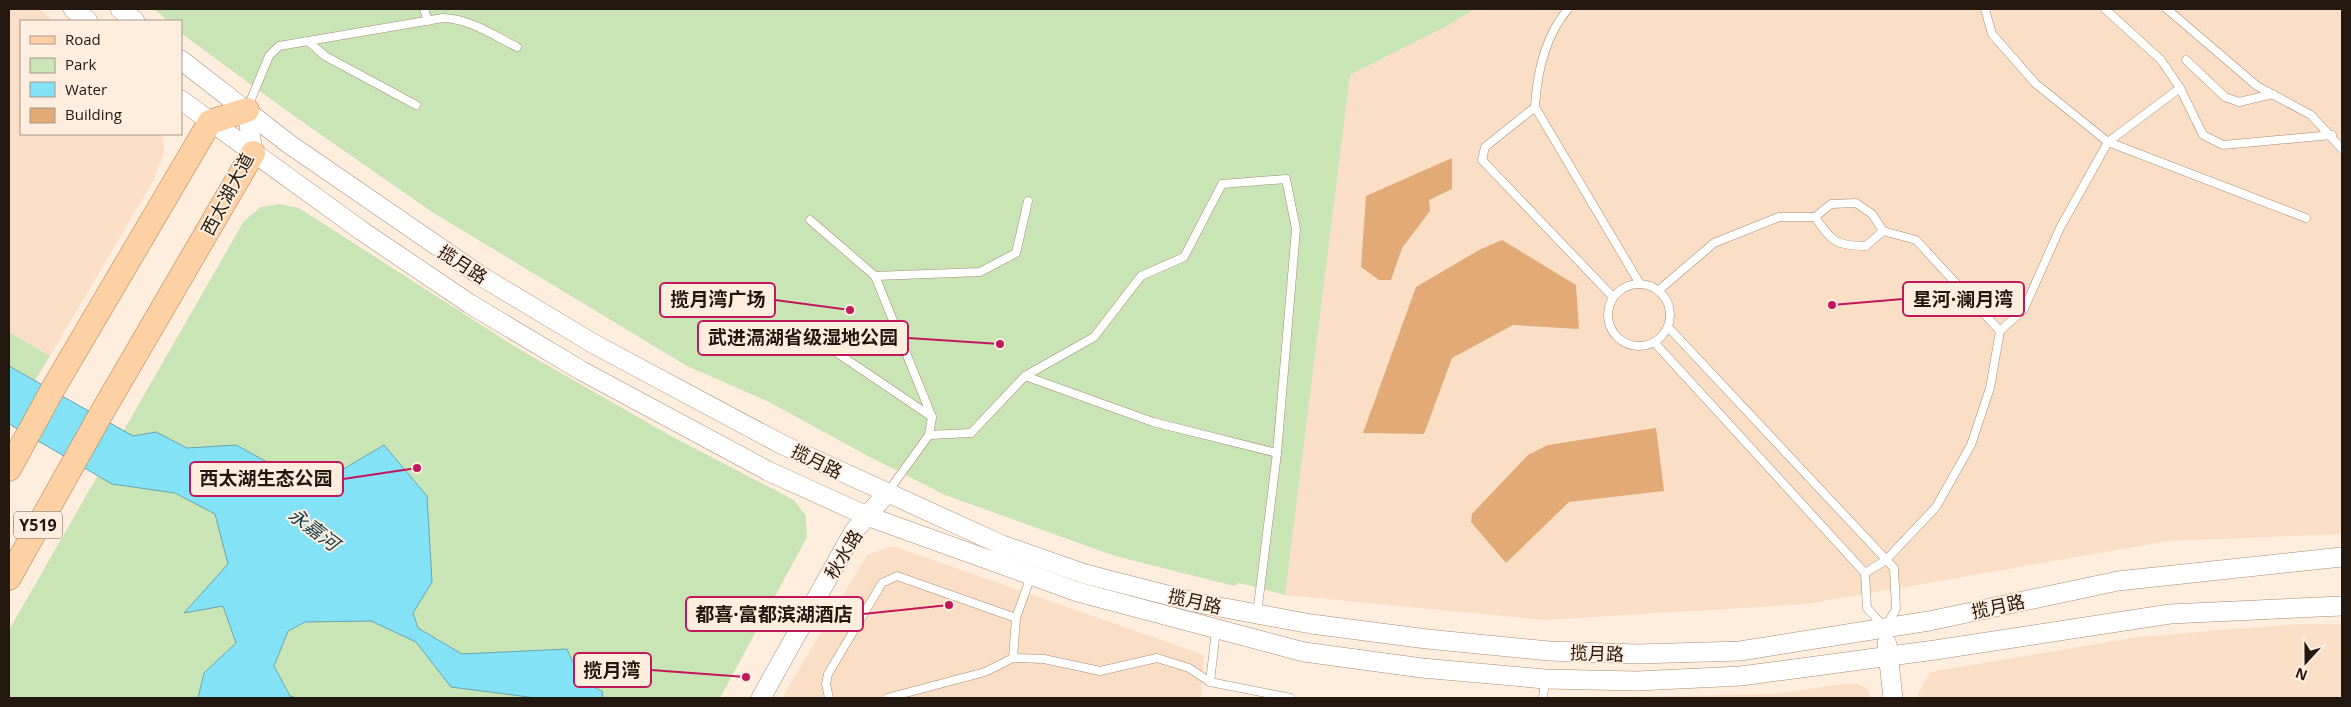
<svg xmlns="http://www.w3.org/2000/svg" width="2351" height="707" font-family="'Open Sans','Noto Sans SC',sans-serif">
	<style>
		.built { fill: #fadfc6 }
		.green { fill: #c9e5b6 }
		.water { fill: #84e2f7; stroke: #67a5b1 }
		.building { fill: #e1aa76 }
		.lines { fill: none; stroke-linecap: round; stroke-linejoin: round }
		.service-casing { stroke: #a68c74; stroke-width: 9 }
		.tertiary-casing { stroke: #a68c74; stroke-width: 20 }
		.primary-casing { stroke: #b17d4a; stroke-width: 25 }
		.service { stroke: #fff; stroke-width: 8 }
		.tertiary { stroke: #fff; stroke-width: 19 }
		.primary { stroke: #fed1a5; stroke-width: 24 }
		.labels { text-anchor: middle; dominant-baseline: central; stroke-width: 4; stroke-linejoin: round; paint-order: stroke }
		.shield { fill: #ffedde; stroke: #64584d; stroke-width: 1 }
		.shield-label { font-size: 16px; font-weight: bold; fill: #22180f }
		.street-label { font-size: 18px; fill: #22180f; stroke: #ffedde }
		.water-label { font-size: 19px; font-style: italic; fill: #143f49; stroke: #ffedde }
		.leader { fill: none; stroke: #c2185b; stroke-width: 2 }
		.callout-dot { fill: #c2185b; stroke: #ffedde; stroke-width: 2 }
		.callout { fill: #ffedde; stroke: #c2185b; stroke-width: 2 }
		.callout-label { font-size: 19px; text-anchor: middle; font-weight: bold; fill: #22180f }
	</style>
	<rect width="100%" height="100%" fill="#ffedde"/>
	<!-- built -->
	<g class="built">
		<polygon points="9,9 40,9 53,21 21,21 21,134 163,134 164,153 152,183 50,356 9,332"/>
		<polygon points="1474,9 2342,9 2342,534 2169,541 1807,604 1545,620 1285,595 1350,75 1449,25"/>
		<polygon points="893,546 1204,655 1201,698 782,698 867,555"/>
		<polygon points="2298,624 2342,624 2342,698 1919,698 1918,694 1930,672 2138,637"/>
		<polygon points="1843,684 1858,684 1867,689 1871,698 1565,698 1774,694"/>
	</g>
	<!-- green -->
	<g class="green">
		<polygon points="154,9 1474,9 1449,25 1350,75 1285,595 1239,583 1234,586 1115,556 945,495 868,456 769,402 687,366 432,212 287,111 182,34 181,21 168,21"/>
		<polygon points="280,204 299,208 519,349 671,436 794,500 806,516 807,537 720,698 9,698 9,630 244,221 261,207"/>
		<polygon points="9,332 50,356 9,423"/>
	</g>
	<!-- water -->
	<polygon class="water" points="9,366 133,436 156,432 187,448 236,445 313,487 384,445 427,496 432,582 413,613 418,628 462,654 567,649 581,681 602,691 603,698 536,698 451,687 416,642 371,621 305,622 288,631 274,666 290,696 296,698 198,698 204,673 236,643 223,606 184,613 228,564 215,514 175,493 112,484 9,424"/>
	<!-- building -->
	<g class="building">
		<polygon points="1452,158 1452,189 1429,200 1430,211 1402,248 1391,280 1379,280 1361,267 1366,196"/>
		<polygon points="1502,240 1576,285 1579,329 1513,325 1452,358 1424,434 1363,433 1416,287 1479,250"/>
		<polygon points="1656,428 1664,491 1569,502 1506,563 1471,522 1472,514 1528,455 1548,445"/>
	</g>
	<g class="lines">
		<!-- service casing -->
		<g class="service-casing">
			<g id="service">
				<polyline points="424,9 428,21"/>
				<path d="M1568 9C1545 36 1537 72 1535 107L1640 284"/>
				<polyline points="1985,9 1992,34 2036,84 2108,142 2306,218"/>
				<polyline points="2105,9 2161,60 2180,88 2203,135 2223,145 2332,135"/>
				<polyline points="2167,9 2257,86 2311,115 2342,149"/>
				<polyline points="308,41 325,56 416,105"/>
				<polyline points="2186,60 2225,97 2239,102 2273,94"/>
				<polyline points="1535,107 1485,147 1482,160 1613,297"/>
				<path d="M247 109 269 56 279 46 443 18C470 19 493 35 517 47"/>
				<path d="M1815 217C1831 241 1836 246 1866 246L1883 231"/>
				<polyline points="810,220 875,276 932,417 929,435"/>
				<polyline points="875,276 980,272 1016,253 1028,201"/>
				<circle cx="1639" cy="315" r="31"/>
				<polyline points="1659,290 1714,243 1779,217 1815,217 1831,204 1856,203 1872,214 1883,231 1916,240 2000,331"/>
				<polyline points="806,332 932,417"/>
				<polyline points="1654,342 1865,573 1867,608 1885,628 1896,609 1894,568 1668,327"/>
				<polyline points="1025,376 1153,422 1277,453"/>
				<polyline points="887,493 929,435 971,433 1025,376 1094,337 1141,276 1184,257 1222,184 1286,179 1296,229 1277,453 1257,614"/>
				<polyline points="1865,573 1886,560 1936,507 1971,445 1990,388 2000,331 2024,309 2060,228 2108,142 2180,88"/>
				<polyline points="1216,630 1210,682 1291,698"/>
				<polyline points="1013,658 1016,618 1031,576"/>
				<polyline points="829,698 826,684 828,674 882,583 897,576 1016,618"/>
				<polyline points="887,698 985,672 1013,658 1044,659 1100,671 1157,658 1189,668 1210,682"/>
				<polyline points="1543,698 1545,680"/>
			</g>
		</g>
		<!-- tertiary casing -->
		<g class="tertiary-casing">
			<g id="tertiary">
				<polyline points="73,9 88,21"/>
				<polyline points="120,9 135,21"/>
				<polyline points="181,60 289,144 484,278 594,344 781,444 1002,545 1085,574 1198,603 1311,624 1427,639 1549,651 1638,654 1740,651 1929,621 2118,581 2342,557"/>
				<polyline points="181,100 362,231 470,304 582,371 768,471 867,516 1078,592 1304,652 1422,668 1545,679 1637,681 1741,676 1935,650 2170,614 2342,606"/>
				<polyline points="247,110 253,153"/>
				<polyline points="1887,644 1893,698"/>
				<polyline points="761,698 854,531 887,493"/>
			</g>
		</g>
		<!-- primary casing -->
		<g class="primary-casing">
			<g id="primary">
				<polyline points="9,469 54,387 210,122 247,110"/>
				<polyline points="9,578 101,414 253,153"/>
			</g>
		</g>
		<!-- service -->
		<use href="#service" class="service"/>
		<!-- tertiary -->
		<use href="#tertiary" class="tertiary"/>
		<!-- primary -->
		<use href="#primary" class="primary"/>
	</g>
	<g class="labels">
		<!-- shield labels -->
		<rect class="shield" x="14" y="511.5" width="48" height="27" rx="4"/>
		<g class="shield-label">
			<text x="38" y="525">Y519</text>
		</g>
		<!-- street labels -->
		<g class="street-label">
			<text transform="translate(227 194) rotate(-62)">西太湖大道</text>
			<text transform="translate(463 264) rotate(33)">揽月路</text>
			<text transform="translate(817 461) rotate(26)">揽月路</text>
			<text transform="translate(843 554) rotate(-59)">秋水路</text>
			<text transform="translate(1195 601) rotate(13)">揽月路</text>
			<text transform="translate(1998 606) rotate(-12)">揽月路</text>
			<text transform="translate(1597 653) rotate(2)">揽月路</text>
		</g>
		<!-- water labels -->
		<g class="water-label">
			<text transform="translate(314 529) rotate(37)">永嘉河</text>
		</g>
	</g>
	<!-- callouts -->
	<path class="leader" d="M1832 305L1903 299M850 310L775 300M1000 344L908 338M417 468L343 479M949 605L863 614M746 677L651 670"/>
	<g class="callout-dot">
		<circle cx="1832" cy="305" r="5"/>
		<circle cx="850" cy="310" r="5"/>
		<circle cx="1000" cy="344" r="5"/>
		<circle cx="417" cy="468" r="5"/>
		<circle cx="949" cy="605" r="5"/>
		<circle cx="746" cy="677" r="5"/>
	</g>
	<g class="callout">
		<rect x="1903" y="282" width="121" height="34" rx="5"/>
		<rect x="660" y="283" width="115" height="34" rx="5"/>
		<rect x="698" y="321" width="210" height="34" rx="5"/>
		<rect x="190" y="462" width="153" height="34" rx="5"/>
		<rect x="686" y="597" width="177" height="34" rx="5"/>
		<rect x="574" y="653" width="77" height="34" rx="5"/>
	</g>
	<g class="callout-label">
		<text x="1963" y="306">星河·澜月湾</text>
		<text x="718" y="306">揽月湾广场</text>
		<text x="803" y="344">武进滆湖省级湿地公园</text>
		<text x="266" y="485">西太湖生态公园</text>
		<text x="774" y="621">都喜·富都滨湖酒店</text>
		<text x="612" y="677">揽月湾</text>
	</g>
	<!-- border -->
	<rect width="2351" height="707" fill="none" stroke="#22180f" stroke-width="20"/>
	<!-- legend -->
	<rect x="20" y="20" width="162" height="115" fill="#ffedde" stroke="#a7988b"/>
	<rect x="30" y="36" width="25" height="8" fill="#fed1a5" stroke="#a7988b"/>
	<text x="65" y="45" font-size="15" fill="#22180f">Road</text>
	<rect x="30" y="58" width="25" height="15" fill="#c9e5b6" stroke="#a7988b"/>
	<text x="65" y="70" font-size="15" fill="#22180f">Park</text>
	<rect x="30" y="82" width="25" height="15" fill="#84e2f7" stroke="#a7988b"/>
	<text x="65" y="95" font-size="15" fill="#22180f">Water</text>
	<rect x="30" y="108" width="25" height="15" fill="#e1aa76" stroke="#a7988b"/>
	<text x="65" y="120" font-size="15" fill="#22180f">Building</text>
	<!-- north arrow -->
	<g transform="translate(2306 662) rotate(201)" stroke="#ffedde" stroke-width="4" paint-order="stroke">
	<path d="M0-4L9 19L0 12L-9 19Z" fill="#22180f"/>
	<text y="-8" font-size="14" font-weight="bold" text-anchor="middle" fill="#22180f">N</text>
	</g>
</svg>
